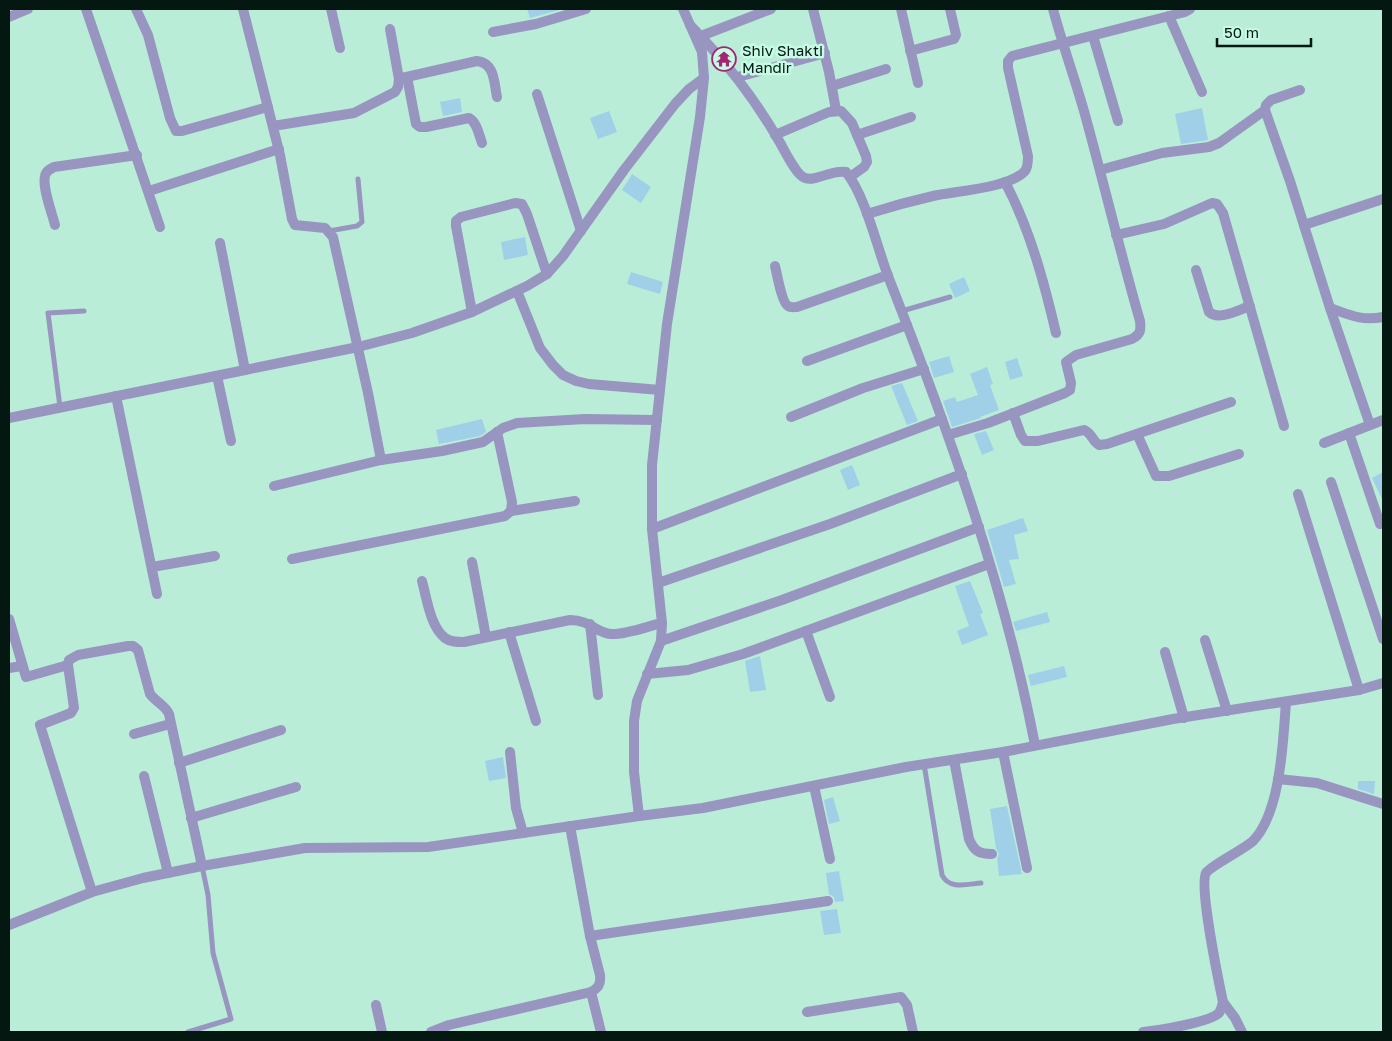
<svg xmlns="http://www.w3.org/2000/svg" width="1392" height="1041" font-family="'Golos Text',sans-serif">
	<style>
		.building { fill: #9fd0e7 }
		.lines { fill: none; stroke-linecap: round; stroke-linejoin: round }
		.service { stroke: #9895c0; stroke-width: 5 }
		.minor { stroke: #9895c0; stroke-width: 10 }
		.labels { text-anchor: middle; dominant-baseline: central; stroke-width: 5; stroke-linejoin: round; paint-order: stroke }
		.poi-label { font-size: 15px; fill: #041811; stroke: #c6fbe5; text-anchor: start }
	</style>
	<rect width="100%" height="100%" fill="#b9edd8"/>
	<!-- building -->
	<g class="building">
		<polygon points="527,9 563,9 530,18"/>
		<polygon points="460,98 462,112 443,116 440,102"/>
		<polygon points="1202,108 1208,140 1181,144 1175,114"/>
		<polygon points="609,111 617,132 598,139 590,118"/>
		<polygon points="632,174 651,187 641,203 622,190"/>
		<polygon points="525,237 528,255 504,260 501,242"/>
		<polygon points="631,272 663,282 660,294 627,284"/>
		<polygon points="964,277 970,291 955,298 949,284"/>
		<polygon points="949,356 954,372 934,378 929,362"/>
		<polygon points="1017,358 1023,376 1010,380 1005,362"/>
		<polygon points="987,367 993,384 990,385 999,410 980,417 981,418 952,427 943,401 955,397 957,402 978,395 970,374"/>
		<polygon points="902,383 918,421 907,425 891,386"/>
		<polygon points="482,419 486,432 480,436 439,444 436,430"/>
		<polygon points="986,431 994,450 982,455 974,434"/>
		<polygon points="852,465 860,485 848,490 840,470"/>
		<polygon points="1383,472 1383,501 1372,478"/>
		<polygon points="1023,518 1028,531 1014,535 1019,559 1009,560 1016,584 1004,587 987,530"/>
		<polygon points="970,581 983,613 980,614 988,635 962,645 957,631 969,626 955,586"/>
		<polygon points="1047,612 1050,622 1016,631 1013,622"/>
		<polygon points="760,656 766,690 750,692 745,661"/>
		<polygon points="1064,666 1067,677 1031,686 1028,675"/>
		<polygon points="503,757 506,778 489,781 485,761"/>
		<polygon points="1358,781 1375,781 1374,794 1358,789"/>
		<polygon points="833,797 840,821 829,824 824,800"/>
		<polygon points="1007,806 1022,874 999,876 997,858 999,854 996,848 990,809"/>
		<polygon points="839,871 844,901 835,902 834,897 829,894 826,873"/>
		<polygon points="837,909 841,933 824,935 820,911"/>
	</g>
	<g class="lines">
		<!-- service -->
		<g class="service">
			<polyline points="329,231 357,226 362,222 358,179"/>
			<polyline points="902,311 950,297"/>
			<polyline points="60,407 48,313 84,311"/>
			<path d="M924 764 942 875C949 890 968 884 981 883"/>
			<polyline points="188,1032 231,1019 213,953 208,895 202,866"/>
		</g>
		<!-- minor -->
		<g class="minor">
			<polyline points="86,9 160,227"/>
			<polyline points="136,9 148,35 170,118 176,131 182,131 268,107"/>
			<polyline points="243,9 280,155 292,219 295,225 325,228 333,237 368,393 381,460"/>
			<polyline points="331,9 340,48"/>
			<polyline points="813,9 829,72 836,110"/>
			<polyline points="901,9 918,83"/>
			<polyline points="1169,16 1202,92"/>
			<polyline points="9,17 28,9"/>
			<path d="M690 25C726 62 753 96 779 141 784 149 796 175 805 178 816 182 832 169 846 172 865 195 877 247 888 276 948 429 1004 584 1035 745"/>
			<polyline points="493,32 536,24 586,9"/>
			<polyline points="701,36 771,9"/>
			<polyline points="1093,36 1118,121"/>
			<polyline points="910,51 954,39 956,35 950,9"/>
			<path d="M407 77 416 124 420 127H426L469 118C477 122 479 135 482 143"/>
			<polyline points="738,77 825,53"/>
			<path d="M402 78 477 61C495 63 494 83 497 97"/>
			<polyline points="832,86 886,69"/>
			<polyline points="1300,90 1271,100 1266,105 1265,110 1290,181 1330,308 1370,425"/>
			<polyline points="537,94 581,231"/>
			<polyline points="273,126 354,113 395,92 398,87 399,79 390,29"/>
			<polyline points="775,135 829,112 841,111 852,123 866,156 867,162 864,167 850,177"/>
			<polyline points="857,135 911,117"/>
			<polyline points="1100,170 1162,153 1209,147 1219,143 1265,110"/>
			<path d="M1005 182C1030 229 1044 282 1056 333"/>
			<polyline points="149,191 279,149"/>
			<path d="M867 214C889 207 911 201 933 196 955 191 1010 188 1025 171 1028 167 1028 161 1028 156L1008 68V61L1012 56 1185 12 1190 9"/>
			<path d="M55 225C52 213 42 187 45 176 46 171 50 169 54 167L137 155"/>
			<polyline points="1304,225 1383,199"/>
			<polyline points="1116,235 1164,224 1212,203 1217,204 1223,213 1284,426"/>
			<polyline points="220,243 245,370"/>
			<path d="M775 266C777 274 782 303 788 306 791 308 794 307 797 307L888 275"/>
			<path d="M1196 270 1209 312C1219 321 1238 310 1250 306"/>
			<polyline points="517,291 540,348 553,365 563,375 576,381 589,384 660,390"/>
			<path d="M1330 308C1350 315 1361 321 1383 317"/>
			<polyline points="472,312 456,226 456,221 461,217 515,203 522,204 527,214 547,274"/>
			<polyline points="807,361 907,325"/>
			<polyline points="217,376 231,441"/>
			<polyline points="116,396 157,594"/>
			<path d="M1013 413 1021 435 1025 441H1038L1084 430C1092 433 1092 441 1099 445L1107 444 1231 402"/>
			<polyline points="791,417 863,388 924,369"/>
			<polyline points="9,418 245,370 358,347 412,333 472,312 527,286 547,274 563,256 624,170 675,104 689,89 704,78"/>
			<polyline points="1349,433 1380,524"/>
			<polyline points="1137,434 1156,476 1169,476 1239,454"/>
			<path d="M948 435 988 423 1065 393 1070 390 1071 383 1066 362 1076 355 1132 339C1141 334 1141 330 1140 321 1121 255 1105 188 1087 122 1077 84 1063 47 1053 9"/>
			<polyline points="1324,443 1383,420"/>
			<polyline points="1331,482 1383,639"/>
			<polyline points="274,486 381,460 442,451 483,442 503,428 517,423 585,419 657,420"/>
			<polyline points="1298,494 1359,690"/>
			<polyline points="511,511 575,501"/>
			<polyline points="652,529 942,419"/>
			<polyline points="292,559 505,516 511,511 512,502 497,432"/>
			<polyline points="472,562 486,637"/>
			<polyline points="152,567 215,556"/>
			<path d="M422 581C427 599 430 626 445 638 450 642 457 642 464 642L570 620C590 620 596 633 611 634 626 635 648 626 662 623"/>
			<polyline points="658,583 830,524 962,474"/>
			<polyline points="9,619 26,677 68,665"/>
			<polyline points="590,624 598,695"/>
			<polyline points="806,631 830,697"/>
			<polyline points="509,632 536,721"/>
			<polyline points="1205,640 1227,711"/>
			<polyline points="661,641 782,600 979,527"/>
			<polyline points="1165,652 1184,718"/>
			<polyline points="9,668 22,666"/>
			<polyline points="647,674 688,670 743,654 989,564"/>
			<polyline points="134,734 170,724"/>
			<polyline points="510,752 516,808 523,833"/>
			<polyline points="1003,752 1027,868"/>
			<path d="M954 760 969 839C974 851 979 854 992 854"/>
			<polyline points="179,763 281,730"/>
			<polyline points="144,776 168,873"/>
			<polyline points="1278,779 1317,783 1383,804"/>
			<polyline points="814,786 830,859"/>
			<polyline points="639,816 634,772 634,721 637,701 661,641 662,623 652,529 652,465 667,324 700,117 704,78 702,52 683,9"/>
			<polyline points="191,818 296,787"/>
			<path d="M92 892 40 725 71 713 74 708 68 665 69 660 78 655 128 646H133L138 650 150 694C156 702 165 705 169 714L202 866"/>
			<polyline points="9,925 92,892 143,878 202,866 305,848 428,847 639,816 703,808 906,767 1003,752 1173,719 1359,690 1383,683"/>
			<polyline points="590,936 828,901"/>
			<polyline points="591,992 601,1032"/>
			<polyline points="1223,1002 1235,1018 1242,1032"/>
			<polyline points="376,1005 382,1032"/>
			<polyline points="807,1012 901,997 907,1005 913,1032"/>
			<path d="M431 1032 449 1025 591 992C598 988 601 985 600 975L590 936 570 826"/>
			<path d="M1143 1032C1157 1031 1210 1022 1219 1013 1221 1010 1222 1006 1223 1002 1219 983 1199 886 1206 873 1210 866 1243 850 1253 841 1281 812 1283 741 1286 702"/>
		</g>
	</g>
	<!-- icons -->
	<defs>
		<g id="temple-ring" transform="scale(1.25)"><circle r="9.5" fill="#c6fbe5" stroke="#a52473" stroke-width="1.5"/><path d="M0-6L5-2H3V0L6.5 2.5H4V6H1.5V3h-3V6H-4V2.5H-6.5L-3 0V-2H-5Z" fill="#a52473"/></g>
	</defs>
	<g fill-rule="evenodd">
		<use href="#temple-ring" x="724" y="59"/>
	</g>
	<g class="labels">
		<!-- poi labels -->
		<g class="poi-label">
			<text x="742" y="50">Shiv Shakti<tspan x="742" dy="17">Mandir</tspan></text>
		</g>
	</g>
	<!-- border -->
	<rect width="1392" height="1041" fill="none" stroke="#041811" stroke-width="20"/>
	<!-- scale -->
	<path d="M1217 38v8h94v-8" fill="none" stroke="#041811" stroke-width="2.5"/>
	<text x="1224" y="38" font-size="15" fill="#041811" stroke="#c6fbe5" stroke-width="4" paint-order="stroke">50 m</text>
</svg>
